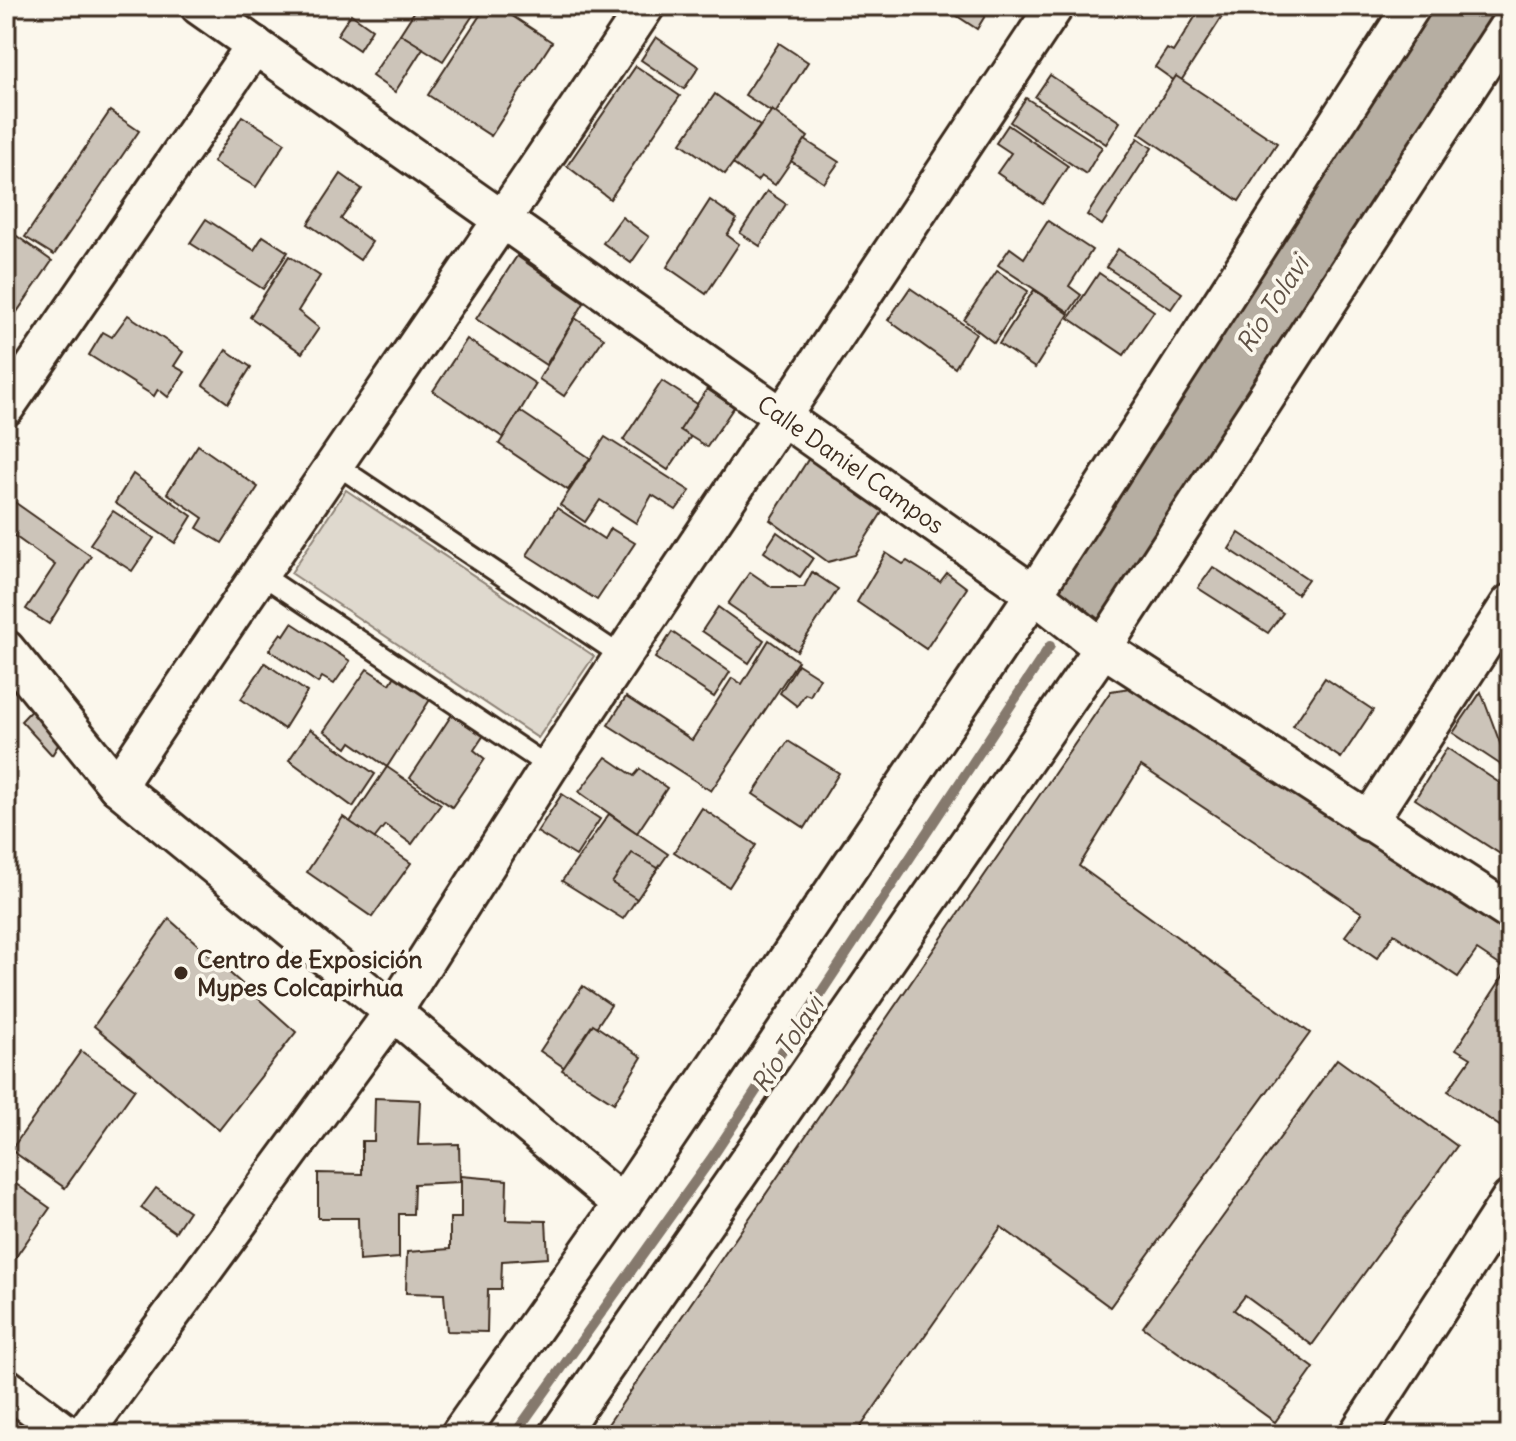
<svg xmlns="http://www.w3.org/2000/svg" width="1516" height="1441" font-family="Delius,sans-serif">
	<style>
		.green { fill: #dfd9ce; stroke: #8d8276; stroke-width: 2 }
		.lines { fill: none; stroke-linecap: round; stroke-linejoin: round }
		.stream { stroke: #85796d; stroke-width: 10 }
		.river { stroke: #b6aea2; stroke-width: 58 }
		.building { fill: #ccc4b9; stroke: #3b2a1e; stroke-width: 2 }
		.service-casing { stroke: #3b2a1e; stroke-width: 24 }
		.minor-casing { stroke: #3b2a1e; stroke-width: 42 }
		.service { stroke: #fbf7ec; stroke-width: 18 }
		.minor { stroke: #fbf7ec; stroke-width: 36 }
		.poi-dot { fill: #3b2a1e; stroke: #fbf7ec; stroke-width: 3 }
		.labels { text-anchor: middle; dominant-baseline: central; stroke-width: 8; stroke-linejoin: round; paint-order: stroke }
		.street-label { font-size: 24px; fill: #3b2a1e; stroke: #fbf7ec }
		.poi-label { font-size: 24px; font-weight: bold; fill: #3b2a1e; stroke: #fbf7ec; text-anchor: start }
		.water-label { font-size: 26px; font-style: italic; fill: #605246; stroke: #fbf7ec }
	</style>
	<rect width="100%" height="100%" fill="#fbf7ec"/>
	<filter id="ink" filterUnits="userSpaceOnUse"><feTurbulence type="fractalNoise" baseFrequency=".0125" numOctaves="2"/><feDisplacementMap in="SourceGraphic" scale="16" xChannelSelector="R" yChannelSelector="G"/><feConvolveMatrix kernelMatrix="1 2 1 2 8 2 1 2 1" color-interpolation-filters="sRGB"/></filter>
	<g filter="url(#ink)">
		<!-- green -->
		<polygon class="green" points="346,490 594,656 538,738 291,573"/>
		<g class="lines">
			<!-- stream -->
			<polyline class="stream" points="514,1435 711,1159 1050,646"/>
			<!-- river -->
			<polyline class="river" points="1080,600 1464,9"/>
		</g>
		<!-- building -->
		<g class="building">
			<polygon points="418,6 479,6 443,61 400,34"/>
			<polygon points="486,6 497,6 552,42 491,136 428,95"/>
			<polygon points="942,6 991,6 977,29"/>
			<polygon points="1202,6 1229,6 1179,84 1155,67 1167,49 1173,52"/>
			<polygon points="351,14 372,29 359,50 337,35"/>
			<polygon points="400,34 423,48 395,92 372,76"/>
			<polygon points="656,37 699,67 684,89 641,60"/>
			<polygon points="779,43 808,62 775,114 745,95"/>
			<polygon points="636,66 680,96 610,199 567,166"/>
			<polygon points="1050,75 1120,122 1106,144 1035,97"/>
			<polygon points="1176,76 1277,143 1239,201 1139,133"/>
			<polygon points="715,94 760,126 725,174 681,143"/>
			<polygon points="1026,98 1102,147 1086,174 1010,122"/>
			<polygon points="772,110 808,137 775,185 761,176 757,181 733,164"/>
			<polygon points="110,111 139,131 54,255 25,237"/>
			<polygon points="242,116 285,143 256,187 213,162"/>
			<polygon points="1008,125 1068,166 1043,204 997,173 1011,153 996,143"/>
			<polygon points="1138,138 1152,148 1102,225 1087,215"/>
			<polygon points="805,140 839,162 824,183 791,161"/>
			<polygon points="341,174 362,189 341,219 372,242 360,260 308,224"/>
			<polygon points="767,191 786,204 760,246 740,233"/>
			<polygon points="710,200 737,219 727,235 739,244 706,294 667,267"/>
			<polygon points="622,217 649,237 631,263 603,243"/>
			<polygon points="206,219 254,250 263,236 288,252 263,289 190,243"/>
			<polygon points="1048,221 1092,250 1069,286 1081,295 1069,312 998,265 1010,248 1024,258"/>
			<polygon points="14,234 52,261 6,328 6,248"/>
			<polygon points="1118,249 1182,293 1171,309 1106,267"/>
			<polygon points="289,256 320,276 298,311 319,328 302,353 250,317"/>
			<polygon points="517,256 584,303 546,365 476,319"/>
			<polygon points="997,271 1028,291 994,343 964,320"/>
			<polygon points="1099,273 1154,311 1124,355 1069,318"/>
			<polygon points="910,288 976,333 955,368 888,320"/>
			<polygon points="1034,290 1069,314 1035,368 999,344"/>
			<polygon points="128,315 183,352 174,366 185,372 168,397 158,389 154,396 89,355 103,332 112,337"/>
			<polygon points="575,318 604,338 564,396 539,379"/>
			<polygon points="467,339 536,384 504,438 433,391"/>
			<polygon points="226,350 251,367 228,403 203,385"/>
			<polygon points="662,381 708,411 668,470 623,440"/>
			<polygon points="707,389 734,407 707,447 680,430"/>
			<polygon points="520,411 590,458 568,490 499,444"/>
			<polygon points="605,437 690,491 676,510 652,495 636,523 600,500 585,522 560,505"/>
			<polygon points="198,445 258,487 222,543 197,528 203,518 167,493"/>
			<polygon points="809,458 883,511 855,555 828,562 770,520"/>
			<polygon points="133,474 192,516 175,543 115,503"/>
			<polygon points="13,501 91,556 49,624 26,609 55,565 6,530 6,512"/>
			<polygon points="557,508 604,539 610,528 635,543 597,600 527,555"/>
			<polygon points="113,511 154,538 132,571 90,544"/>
			<polygon points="777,532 813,558 800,577 764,552"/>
			<polygon points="1239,533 1308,579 1297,594 1229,549"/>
			<polygon points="886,553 903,564 907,561 940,582 947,573 967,588 926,649 857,602"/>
			<polygon points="1213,567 1283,613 1268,633 1198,588"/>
			<polygon points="750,572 772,587 804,587 812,572 838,589 797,651 728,604"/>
			<polygon points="718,607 764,640 749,663 702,631"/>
			<polygon points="292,623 350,661 334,684 322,677 318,683 269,650 281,633 284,635"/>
			<polygon points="672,632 730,672 714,697 655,658"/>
			<polygon points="769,640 798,661 711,791 608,725 626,697 692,740 732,678 742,684"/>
			<polygon points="265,663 307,692 284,729 241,699"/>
			<polygon points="798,664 820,678 810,696 805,694 797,706 780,693"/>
			<polygon points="367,669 390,684 396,674 431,698 387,767 351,742 347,748 324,731"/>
			<polygon points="1325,678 1373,710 1341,758 1293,726"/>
			<polygon points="1136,687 1510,930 1510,1133 1448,1091 1471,1058 1456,1049 1507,970 1477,950 1458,977 1394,934 1377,958 1345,936 1362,913 1141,766 1079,866 1310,1033 1110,1307 1001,1227 855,1435 611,1435 604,1430 1111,691"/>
			<polygon points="1481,692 1510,770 1510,771 1453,733"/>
			<polygon points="40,701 66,732 52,755 21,721"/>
			<polygon points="453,713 484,735 474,750 485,759 452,807 410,778"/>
			<polygon points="310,729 375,774 353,807 289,760"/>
			<polygon points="788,741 839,773 805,828 753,794"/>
			<polygon points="1447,748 1510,790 1510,848 1505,857 1415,799"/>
			<polygon points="606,757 634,776 640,769 667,788 637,833 579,792"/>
			<polygon points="387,767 441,804 412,844 385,825 374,839 350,822"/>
			<polygon points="562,794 600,819 576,856 537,832"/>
			<polygon points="702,808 756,845 729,887 674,852"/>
			<polygon points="609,814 668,854 623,919 562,881"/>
			<polygon points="343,817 411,863 372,917 307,872"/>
			<polygon points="632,853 658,868 637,899 612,883"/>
			<polygon points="169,919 296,1032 219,1130 94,1026"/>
			<polygon points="583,986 611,1005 568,1070 540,1051"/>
			<polygon points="593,1024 642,1057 614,1103 562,1070"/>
			<polygon points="81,1051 135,1089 65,1188 11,1150"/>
			<polygon points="1337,1059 1457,1146 1312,1345 1245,1296 1234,1310 1314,1368 1275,1422 1143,1327"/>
			<polygon points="375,1098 420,1100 418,1145 459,1144 460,1182 414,1184 413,1214 399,1214 399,1258 359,1261 358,1218 318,1218 318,1173 362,1174 362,1141 374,1141"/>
			<polygon points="461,1176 507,1180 506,1220 546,1221 548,1258 502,1261 501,1289 488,1289 487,1332 447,1331 444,1294 406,1293 407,1252 450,1249 450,1218 461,1218"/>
			<polygon points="6,1177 50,1208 6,1271"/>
			<polygon points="156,1188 189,1211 175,1232 141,1208"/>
		</g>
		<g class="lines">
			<!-- service casing -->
			<g class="service-casing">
				<g id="service">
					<polyline points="335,464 623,657"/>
					<polyline points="259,573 549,767"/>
				</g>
			</g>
			<!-- minor casing -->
			<g class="minor-casing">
				<g id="minor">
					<polyline points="199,6 1034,594 1103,648 1510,912"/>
					<polyline points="6,407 255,45"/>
					<polyline points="6,649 117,786 393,1012 622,1204"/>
					<path d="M117 786C291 524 472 268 646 6"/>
					<polyline points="1368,822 1510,603"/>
					<polyline points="6,1387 69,1435"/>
					<polyline points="83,1435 393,1012 549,767 1055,6"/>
					<polyline points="459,1435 622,1204 1034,594 1412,6"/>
					<polyline points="558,1435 1103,648 1510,23"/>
					<polyline points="1357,1435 1510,1199"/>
				</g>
			</g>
			<!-- service -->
			<use href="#service" class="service"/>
			<!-- minor -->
			<use href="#minor" class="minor"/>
		</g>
	</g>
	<!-- markers -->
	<circle class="poi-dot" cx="181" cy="973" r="8"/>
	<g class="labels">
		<!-- street labels -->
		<g class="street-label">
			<text transform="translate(851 464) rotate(35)">Calle Daniel Campos</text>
		</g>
		<!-- poi labels -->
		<g class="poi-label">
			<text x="197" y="959">Centro de Exposición<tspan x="197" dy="28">Mypes Colcapirhua</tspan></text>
		</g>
		<!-- water labels -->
		<g class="water-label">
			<text transform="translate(1272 304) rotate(-57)">Río Tolavi</text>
			<text transform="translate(787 1044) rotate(-57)">Río Tolavi</text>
		</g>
	</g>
	<!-- margin -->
	<rect width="1516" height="1441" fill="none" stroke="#fbf7ec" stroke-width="32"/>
	<rect x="16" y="16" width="1484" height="1409" fill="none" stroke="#3b2a1e" stroke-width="3" filter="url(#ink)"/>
</svg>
